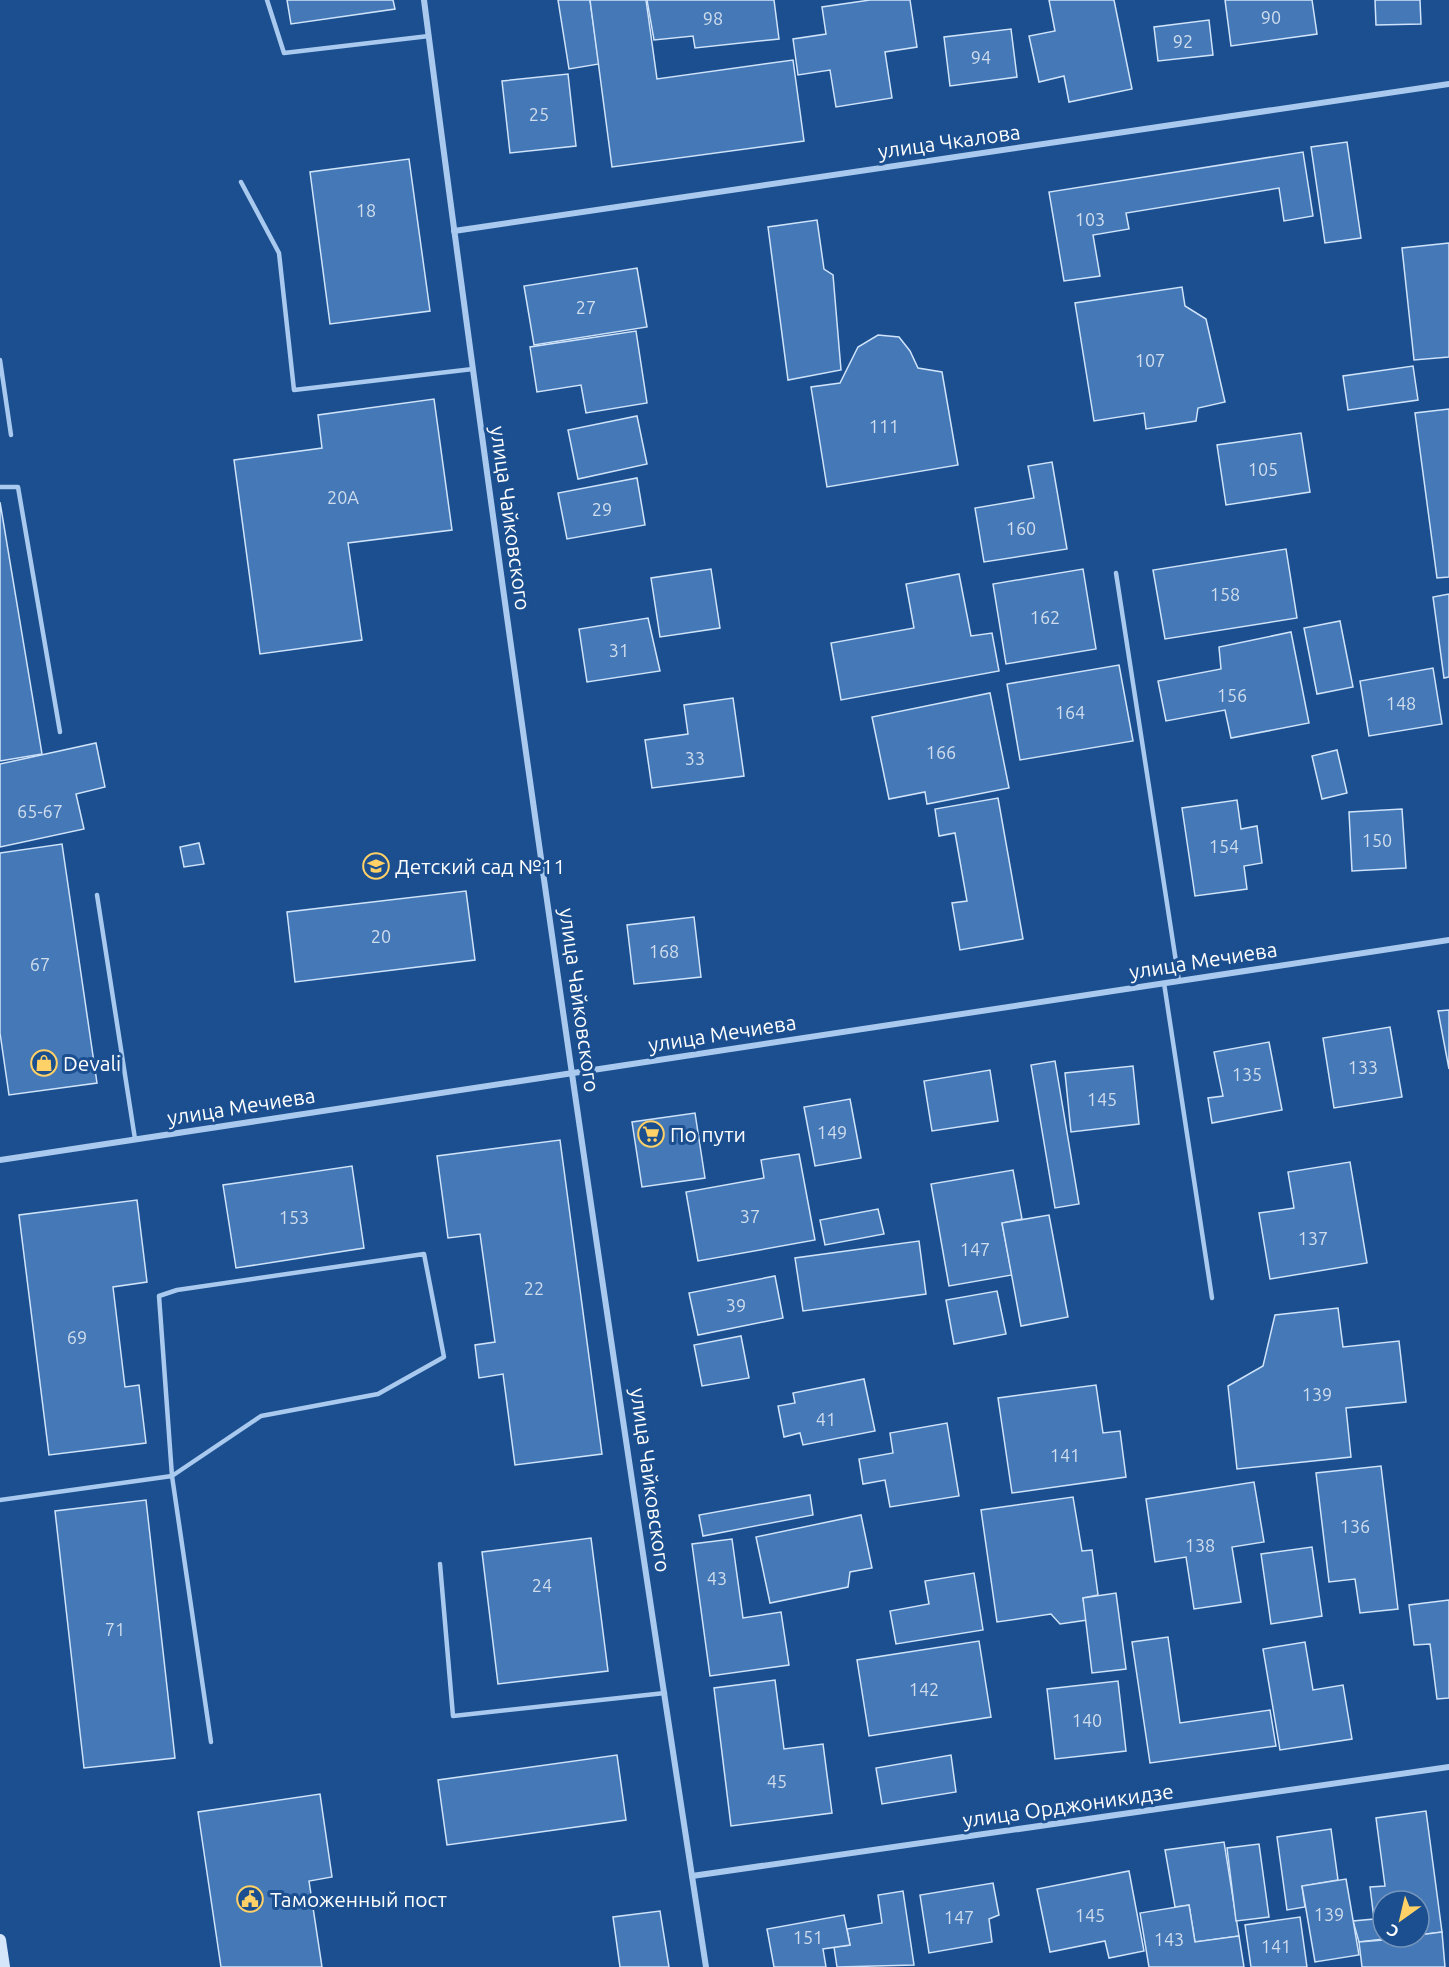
<svg xmlns="http://www.w3.org/2000/svg" width="1449" height="1967" font-family="Ubuntu,sans-serif">
	<style>
		.building { fill: #4478b7; stroke: #cfe3fa; stroke-width: 1.5 }
		.lines { fill: none; stroke-linecap: round; stroke-linejoin: round }
		.lane { stroke: #a9c9ee; stroke-width: 4.5 }
		.street { stroke: #a9c9ee; stroke-width: 6 }
		.secondary { stroke: #d6e6fa; stroke-width: 12 }
		.labels { text-anchor: middle; dominant-baseline: central; stroke-width: 6; stroke-linejoin: round; paint-order: stroke }
		.number-label { font-size: 18px; fill: #d0dded }
		.street-label { font-size: 21px; fill: #fff; stroke: #1b4f8f }
		.poi-label { font-size: 21px; fill: #fff; stroke: #1b4f8f; text-anchor: start }
	</style>
	<rect width="100%" height="100%" fill="#1b4f8f"/>
	<!-- building -->
	<g class="building">
		<polygon points="287,0 393,0 395,9 291,24"/>
		<polygon points="558,0 590,0 599,64 569,69"/>
		<polygon points="590,0 646,0 657,79 793,60 804,141 612,167"/>
		<polygon points="647,0 774,0 779,39 695,48 693,36 654,40"/>
		<polygon points="870,0 910,0 917,47 885,52 892,98 836,107 830,70 798,75 793,39 826,34 822,7"/>
		<polygon points="1049,0 1114,0 1132,89 1069,102 1064,76 1039,82 1029,36 1055,31"/>
		<polygon points="1225,0 1312,0 1317,34 1231,46"/>
		<polygon points="1375,0 1420,0 1421,24 1376,25"/>
		<polygon points="1209,20 1213,55 1158,61 1154,27"/>
		<polygon points="1011,29 1017,77 950,86 944,37"/>
		<polygon points="568,74 576,146 510,153 502,81"/>
		<polygon points="1347,142 1361,238 1325,243 1311,147"/>
		<polygon points="1303,152 1313,216 1284,221 1279,188 1126,213 1129,229 1093,235 1100,276 1064,281 1049,192"/>
		<polygon points="409,159 430,311 330,324 310,172"/>
		<polygon points="817,220 824,269 833,275 841,370 788,380 768,227"/>
		<polygon points="1449,243 1449,357 1414,360 1402,248"/>
		<polygon points="637,268 647,327 534,345 524,286"/>
		<polygon points="1182,287 1185,306 1206,319 1225,402 1198,408 1196,421 1146,429 1144,413 1094,421 1075,303"/>
		<polygon points="636,331 647,403 586,413 581,385 537,392 530,347"/>
		<polygon points="878,335 899,337 910,351 918,368 942,372 958,465 827,487 811,387 840,383 858,347"/>
		<polygon points="1413,366 1418,400 1348,410 1343,376"/>
		<polygon points="434,399 452,530 348,543 362,640 260,654 234,460 322,448 318,415"/>
		<polygon points="1449,409 1449,577 1437,578 1415,413"/>
		<polygon points="637,416 647,464 578,479 568,430"/>
		<polygon points="1301,433 1310,492 1226,505 1217,445"/>
		<polygon points="1052,462 1067,549 984,562 975,508 1034,498 1028,466"/>
		<polygon points="637,478 645,525 567,539 558,493"/>
		<polygon points="0,502 42,754 0,761"/>
		<polygon points="1286,549 1297,618 1165,639 1153,570"/>
		<polygon points="711,569 720,628 660,637 651,578"/>
		<polygon points="1083,569 1096,649 1006,664 993,584"/>
		<polygon points="959,574 971,636 992,633 999,671 841,700 831,643 914,628 906,584"/>
		<polygon points="1449,594 1449,677 1444,678 1433,597"/>
		<polygon points="648,618 660,671 587,682 579,629"/>
		<polygon points="1340,621 1353,687 1317,694 1304,628"/>
		<polygon points="1291,632 1309,723 1231,738 1225,710 1166,721 1158,681 1221,669 1219,647"/>
		<polygon points="1119,665 1133,741 1020,760 1007,684"/>
		<polygon points="1433,668 1442,724 1369,736 1360,681"/>
		<polygon points="990,693 1009,788 927,804 925,792 889,799 872,717"/>
		<polygon points="733,698 744,776 652,788 645,740 688,734 684,705"/>
		<polygon points="96,743 105,787 76,794 84,829 0,847 0,764"/>
		<polygon points="1337,750 1347,793 1322,799 1312,756"/>
		<polygon points="998,798 1023,939 960,950 952,903 967,901 955,833 939,836 935,809"/>
		<polygon points="1237,800 1241,829 1257,826 1262,863 1244,866 1247,889 1195,896 1182,808"/>
		<polygon points="1402,809 1406,868 1352,871 1349,812"/>
		<polygon points="199,843 204,864 184,867 180,847"/>
		<polygon points="62,844 97,1083 9,1095 0,1033 0,853"/>
		<polygon points="466,891 475,960 295,982 287,912"/>
		<polygon points="694,917 701,977 634,984 627,925"/>
		<polygon points="1449,1010 1449,1069 1438,1011"/>
		<polygon points="1390,1027 1402,1097 1334,1108 1323,1038"/>
		<polygon points="1269,1042 1282,1110 1212,1123 1208,1098 1223,1096 1214,1052"/>
		<polygon points="1055,1061 1079,1204 1055,1208 1031,1065"/>
		<polygon points="1133,1066 1139,1124 1071,1132 1065,1073"/>
		<polygon points="990,1070 998,1121 932,1131 924,1081"/>
		<polygon points="850,1099 861,1158 815,1166 804,1107"/>
		<polygon points="695,1113 705,1178 642,1187 632,1122"/>
		<polygon points="560,1140 602,1454 515,1465 503,1374 479,1378 475,1345 495,1342 480,1234 448,1238 437,1156"/>
		<polygon points="799,1154 815,1240 698,1261 686,1192 764,1178 761,1160"/>
		<polygon points="1350,1162 1367,1263 1270,1279 1259,1213 1294,1208 1288,1172"/>
		<polygon points="352,1166 364,1248 236,1268 223,1185"/>
		<polygon points="1013,1170 1022,1219 1002,1223 1012,1275 949,1286 931,1184"/>
		<polygon points="137,1200 147,1282 113,1287 125,1387 139,1385 146,1443 49,1455 19,1215"/>
		<polygon points="878,1209 884,1234 825,1245 820,1220"/>
		<polygon points="1049,1215 1068,1317 1021,1326 1002,1223"/>
		<polygon points="919,1241 926,1294 803,1311 795,1258"/>
		<polygon points="775,1276 783,1318 698,1335 689,1293"/>
		<polygon points="997,1291 1006,1334 954,1344 946,1300"/>
		<polygon points="1338,1308 1343,1347 1399,1341 1406,1402 1346,1408 1351,1457 1237,1469 1228,1386 1263,1366 1275,1315"/>
		<polygon points="741,1336 749,1378 702,1386 694,1345"/>
		<polygon points="864,1379 875,1431 803,1445 800,1433 784,1437 778,1406 795,1403 793,1393"/>
		<polygon points="1096,1385 1103,1433 1120,1431 1126,1477 1012,1493 998,1398"/>
		<polygon points="947,1423 959,1496 890,1507 885,1480 863,1484 859,1459 893,1453 890,1433"/>
		<polygon points="1381,1466 1398,1609 1360,1613 1355,1579 1329,1582 1316,1473"/>
		<polygon points="1254,1482 1264,1542 1232,1547 1241,1602 1194,1609 1186,1557 1155,1562 1146,1499"/>
		<polygon points="810,1495 813,1515 703,1536 699,1515"/>
		<polygon points="1073,1497 1082,1551 1092,1550 1098,1595 1083,1598 1087,1620 1060,1624 1051,1614 997,1622 981,1510"/>
		<polygon points="146,1500 175,1758 84,1768 55,1511"/>
		<polygon points="861,1515 872,1568 850,1572 848,1587 770,1603 756,1537"/>
		<polygon points="591,1538 608,1671 498,1684 482,1552"/>
		<polygon points="732,1539 743,1618 781,1612 789,1665 710,1676 692,1544"/>
		<polygon points="1312,1547 1322,1616 1271,1624 1261,1554"/>
		<polygon points="974,1573 983,1630 896,1644 890,1611 929,1604 925,1581"/>
		<polygon points="1116,1593 1126,1669 1092,1673 1083,1598"/>
		<polygon points="1449,1600 1449,1698 1437,1699 1430,1644 1414,1645 1409,1605"/>
		<polygon points="1168,1637 1180,1723 1270,1710 1276,1746 1150,1763 1132,1642"/>
		<polygon points="979,1641 991,1717 869,1736 857,1660"/>
		<polygon points="1305,1642 1313,1690 1343,1685 1352,1739 1280,1750 1263,1649"/>
		<polygon points="775,1680 784,1749 823,1744 832,1813 731,1826 714,1688"/>
		<polygon points="1118,1681 1126,1751 1055,1759 1047,1689"/>
		<polygon points="617,1755 626,1820 447,1845 438,1780"/>
		<polygon points="951,1755 956,1792 882,1804 876,1768"/>
		<polygon points="320,1794 332,1877 309,1881 322,1967 221,1967 198,1812"/>
		<polygon points="1426,1811 1442,1932 1419,1935 1419,1901 1383,1901 1383,1937 1400,1937 1359,1942 1353,1921 1374,1919 1370,1887 1385,1886 1376,1818"/>
		<polygon points="1331,1829 1338,1880 1302,1886 1305,1907 1287,1910 1277,1837"/>
		<polygon points="1224,1842 1239,1936 1195,1942 1189,1905 1175,1907 1165,1850"/>
		<polygon points="1259,1844 1269,1917 1236,1921 1227,1848"/>
		<polygon points="1129,1871 1144,1951 1109,1958 1105,1941 1050,1952 1037,1889"/>
		<polygon points="1346,1879 1359,1955 1315,1962 1302,1886"/>
		<polygon points="993,1883 999,1915 989,1919 992,1942 929,1953 920,1895"/>
		<polygon points="903,1891 914,1965 837,1967 834,1947 850,1945 847,1929 882,1923 878,1895"/>
		<polygon points="1189,1905 1195,1942 1239,1936 1244,1967 1149,1967 1140,1913"/>
		<polygon points="660,1911 669,1967 620,1967 613,1917"/>
		<polygon points="844,1915 850,1945 823,1949 826,1967 774,1967 767,1929"/>
		<polygon points="1300,1917 1307,1967 1251,1967 1245,1925"/>
		<polygon points="1442,1932 1445,1967 1362,1967 1359,1942 1419,1937 1419,1935"/>
	</g>
	<g class="lines">
		<!-- lane -->
		<g class="lane">
			<polyline points="267,0 284,53 429,36"/>
			<polyline points="241,182 279,253 294,390 473,369"/>
			<polyline points="0,360 11,435"/>
			<polyline points="0,487 18,487 60,732"/>
			<polyline points="1116,573 1179,981"/>
			<polyline points="97,895 135,1139"/>
			<polyline points="1164,983 1212,1298"/>
			<polygon points="424,1254 444,1357 378,1394 261,1416 172,1476 159,1296 177,1290"/>
			<polyline points="0,1500 172,1476 211,1742"/>
			<polyline points="440,1564 453,1716 665,1693"/>
		</g>
		<!-- street -->
		<g class="street">
			<path d="M424 0C509 657 605 1313 706 1967"/>
			<polyline points="454,231 1449,84"/>
			<polyline points="0,1160 1449,940"/>
			<polyline points="692,1876 1449,1767"/>
		</g>
		<!-- secondary -->
		<polyline class="secondary" points="0,1940 4,1967"/>
	</g>
	<!-- icons -->
	<defs>
		<g id="school-ring" transform="scale(1.35)"><circle r="9.5" fill="#1b4f8f" stroke="#ffd166" stroke-width="1.5"/><path d="M0-5L7-2L0 1L-7-2ZM-4 1L0 2.5L4 1V4Q0 6-4 4Z" fill="#ffd166"/></g>
		<g id="shop-ring" transform="scale(1.35)"><circle r="9.5" fill="#1b4f8f" stroke="#ffd166" stroke-width="1.5"/><path d="M-5-2.5h2.3a2.7 3.5 0 0 1 5.4 0H5L5.5 6h-11ZM-1.5-2.5h3a1.5 2.3 0 0 0-3 0Z" fill="#ffd166"/></g>
		<g id="supermarket-ring" transform="scale(1.35)"><circle r="9.5" fill="#1b4f8f" stroke="#ffd166" stroke-width="1.5"/><path d="M-6-5.5h2.5l.6 2H6L4.5 2H-2.5L-4.4-4H-6ZM-1.5 3.2a1.3 1.3 0 1 0 .1 0ZM3 3.2a1.3 1.3 0 1 0 .1 0Z" fill="#ffd166"/></g>
		<g id="civic-ring" transform="scale(1.35)"><circle r="9.5" fill="#1b4f8f" stroke="#ffd166" stroke-width="1.5"/><path d="M-.6-6.5H3V-4.5H.6V-3L4-1V1h2V6H-6V1h2V-1L-.6-3ZM-1.2 2.5V6h2.4V2.5Z" fill="#ffd166"/></g>
	</defs>
	<g fill-rule="evenodd">
		<use href="#school-ring" x="376" y="866"/>
		<use href="#shop-ring" x="44" y="1063"/>
		<use href="#supermarket-ring" x="651" y="1134"/>
		<use href="#civic-ring" x="250" y="1899"/>
	</g>
	<g class="labels">
		<!-- number labels -->
		<g class="number-label">
			<text x="1271" y="17">90</text>
			<text x="713" y="18">98</text>
			<text x="1183" y="41">92</text>
			<text x="981" y="57">94</text>
			<text x="539" y="114">25</text>
			<text x="366" y="210">18</text>
			<text x="1090" y="219">103</text>
			<text x="586" y="307">27</text>
			<text x="1150" y="360">107</text>
			<text x="884" y="426">111</text>
			<text x="1263" y="469">105</text>
			<text x="343" y="497">20А</text>
			<text x="602" y="509">29</text>
			<text x="1021" y="528">160</text>
			<text x="1225" y="594">158</text>
			<text x="1045" y="617">162</text>
			<text x="619" y="650">31</text>
			<text x="1232" y="695">156</text>
			<text x="1401" y="703">148</text>
			<text x="1070" y="712">164</text>
			<text x="941" y="752">166</text>
			<text x="695" y="758">33</text>
			<text x="40" y="811">65-67</text>
			<text x="1377" y="840">150</text>
			<text x="1224" y="846">154</text>
			<text x="381" y="936">20</text>
			<text x="664" y="951">168</text>
			<text x="40" y="964">67</text>
			<text x="1363" y="1067">133</text>
			<text x="1247" y="1074">135</text>
			<text x="1102" y="1099">145</text>
			<text x="832" y="1132">149</text>
			<text x="750" y="1216">37</text>
			<text x="294" y="1217">153</text>
			<text x="1313" y="1238">137</text>
			<text x="975" y="1249">147</text>
			<text x="534" y="1288">22</text>
			<text x="736" y="1305">39</text>
			<text x="77" y="1337">69</text>
			<text x="1317" y="1394">139</text>
			<text x="826" y="1419">41</text>
			<text x="1065" y="1455">141</text>
			<text x="1355" y="1526">136</text>
			<text x="1200" y="1545">138</text>
			<text x="717" y="1578">43</text>
			<text x="542" y="1585">24</text>
			<text x="115" y="1629">71</text>
			<text x="924" y="1689">142</text>
			<text x="1087" y="1720">140</text>
			<text x="777" y="1781">45</text>
			<text x="1329" y="1914">139</text>
			<text x="1090" y="1915">145</text>
			<text x="959" y="1917">147</text>
			<text x="808" y="1937">151</text>
			<text x="1169" y="1939">143</text>
			<text x="1276" y="1946">141</text>
		</g>
		<!-- street labels -->
		<g class="street-label">
			<text transform="translate(949 141) rotate(-8)">улица Чкалова</text>
			<text transform="translate(511 518) rotate(82)">улица Чайковского</text>
			<text transform="translate(1203 960) rotate(-9)">улица Мечиева</text>
			<text transform="translate(580 1000) rotate(82)">улица Чайковского</text>
			<text transform="translate(722 1033) rotate(-9)">улица Мечиева</text>
			<text transform="translate(241 1106) rotate(-9)">улица Мечиева</text>
			<text transform="translate(651 1480) rotate(82)">улица Чайковского</text>
			<text transform="translate(1068 1805) rotate(-8)">улица Орджоникидзе</text>
		</g>
		<!-- poi labels -->
		<g class="poi-label">
			<text x="395" y="866">Детский сад №11</text>
			<text x="63" y="1063">Devali</text>
			<text x="670" y="1134">По пути</text>
			<text x="270" y="1899">Таможенный пост</text>
		</g>
	</g>
	<!-- north arrow -->
	<g transform="translate(1401 1919) rotate(214)"><circle r="28" fill="#1b4f8f" stroke="#7695bc" stroke-width="1.5"/>
	<path d="M0-4.5L10 22L0 15L-10 22Z" fill="#ffd166"/>
	<text y="-9" font-size="16" font-weight="bold" text-anchor="middle" fill="#ffffff">С</text>
	</g>
</svg>
